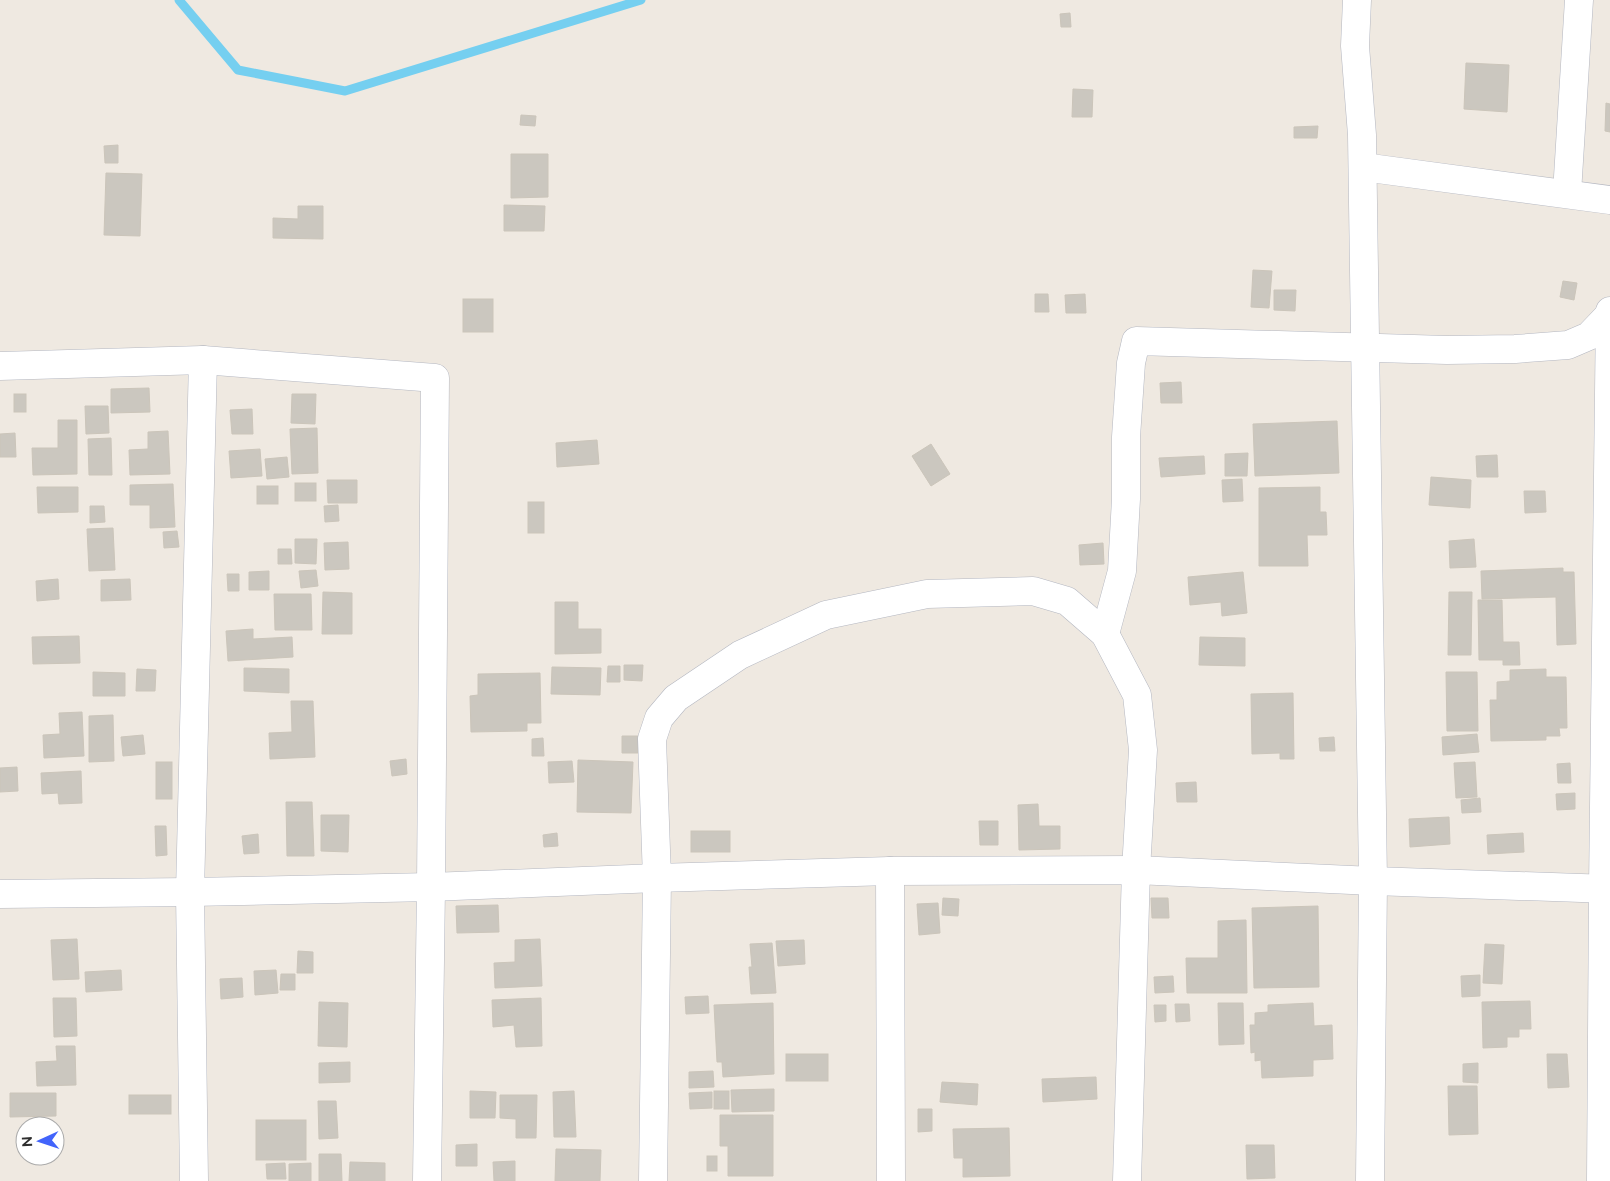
<svg xmlns="http://www.w3.org/2000/svg" width="1610" height="1181" font-family="Raleway,sans-serif">
	<style>
		.lines { fill: none; stroke-linecap: round; stroke-linejoin: round }
		.stream { stroke: #75cff0; stroke-width: 9 }
		.building { fill: #cbc7bf; stroke: #cbc5ba }
		.street-casing { stroke: #b4b7c1; stroke-width: 29 }
		.street { stroke: #fff; stroke-width: 28 }
	</style>
	<rect width="100%" height="100%" fill="#efe9e1"/>
	<g class="lines">
		<!-- stream -->
		<polyline class="stream" points="179,0 238,70 345,91 641,0"/>
	</g>
	<!-- building -->
	<g class="building">
		<polygon points="1070,13 1071,27 1061,27 1060,14"/>
		<polygon points="1466,63 1509,65 1507,112 1464,109"/>
		<polygon points="1073,89 1093,90 1092,117 1072,117"/>
		<polygon points="1606,103 1610,104 1610,132 1605,131"/>
		<polygon points="521,115 536,116 535,126 520,125"/>
		<polygon points="1318,126 1317,138 1294,138 1294,127"/>
		<polygon points="118,145 118,163 105,163 104,146"/>
		<polygon points="511,154 548,154 548,197 511,198"/>
		<polygon points="106,173 142,174 140,236 104,235"/>
		<polygon points="504,205 545,206 544,231 504,231"/>
		<polygon points="298,206 323,206 323,239 273,238 273,218 298,219"/>
		<polygon points="1253,270 1272,271 1269,308 1251,307"/>
		<polygon points="1563,281 1577,283 1574,300 1560,297"/>
		<polygon points="1274,290 1296,290 1295,311 1274,310"/>
		<polygon points="1035,294 1048,294 1049,312 1035,312"/>
		<polygon points="1085,294 1086,313 1066,313 1065,295"/>
		<rect x="463" y="299" width="30" height="33"/>
		<polygon points="1181,382 1182,403 1161,403 1160,383"/>
		<polygon points="149,388 150,412 111,413 111,389"/>
		<rect x="14" y="394" width="12" height="18"/>
		<polygon points="292,394 316,394 315,424 291,423"/>
		<polygon points="85,406 108,406 109,433 86,434"/>
		<polygon points="252,409 253,434 232,434 230,410"/>
		<polygon points="58,420 77,420 77,474 33,475 32,448 58,448"/>
		<polygon points="1337,421 1339,473 1255,476 1253,424"/>
		<polygon points="317,428 318,473 292,474 290,429"/>
		<polygon points="168,431 170,474 130,475 129,450 148,449 148,432"/>
		<polygon points="15,433 16,457 0,457 0,434"/>
		<polygon points="111,438 112,475 89,475 88,439"/>
		<polygon points="597,440 599,464 557,467 556,443"/>
		<polygon points="931,444 950,474 931,486 912,456"/>
		<polygon points="260,449 262,476 231,478 229,451"/>
		<polygon points="1248,453 1247,476 1225,476 1225,454"/>
		<polygon points="1497,455 1498,477 1477,477 1476,456"/>
		<polygon points="1204,456 1205,474 1161,477 1159,458"/>
		<polygon points="287,457 289,477 267,479 265,459"/>
		<polygon points="1431,477 1471,480 1470,508 1429,505"/>
		<polygon points="1242,479 1243,501 1223,502 1222,480"/>
		<polygon points="327,480 357,480 357,503 328,503"/>
		<rect x="295" y="483" width="21" height="18"/>
		<polygon points="173,484 175,527 150,528 150,505 130,505 130,485"/>
		<rect x="257" y="486" width="21" height="18"/>
		<polygon points="37,487 78,487 78,512 38,513"/>
		<polygon points="1320,487 1320,512 1326,512 1327,535 1307,535 1308,566 1259,566 1259,488"/>
		<polygon points="1524,491 1545,491 1546,512 1525,513"/>
		<rect x="528" y="502" width="16" height="31"/>
		<polygon points="338,505 339,521 325,522 324,506"/>
		<polygon points="90,506 104,506 105,522 90,523"/>
		<polygon points="113,528 115,570 89,571 87,529"/>
		<polygon points="177,531 179,547 164,548 163,532"/>
		<polygon points="295,539 317,539 316,564 295,563"/>
		<polygon points="1474,539 1476,567 1450,568 1449,541"/>
		<polygon points="348,542 349,569 325,570 324,543"/>
		<polygon points="1103,543 1104,564 1080,565 1079,545"/>
		<polygon points="278,549 291,549 292,564 278,564"/>
		<polygon points="1563,568 1563,572 1574,572 1576,644 1557,645 1556,597 1482,599 1481,571"/>
		<polygon points="316,570 318,586 301,588 299,571"/>
		<polygon points="269,571 269,590 249,590 249,572"/>
		<polygon points="1243,572 1247,613 1222,616 1221,602 1190,605 1188,577"/>
		<polygon points="227,574 239,574 239,591 228,591"/>
		<polygon points="58,579 59,599 37,601 36,581"/>
		<polygon points="130,579 131,600 101,601 101,580"/>
		<polygon points="323,592 352,593 352,634 322,634"/>
		<polygon points="1449,592 1472,592 1471,655 1448,655"/>
		<polygon points="274,594 311,594 312,630 275,630"/>
		<polygon points="1478,600 1502,600 1503,642 1519,642 1520,665 1503,665 1503,660 1479,660"/>
		<polygon points="555,602 578,602 578,629 601,629 601,653 555,654"/>
		<polygon points="253,629 253,639 292,637 293,657 228,661 226,631"/>
		<polygon points="79,636 80,663 33,664 32,637"/>
		<polygon points="1200,637 1245,638 1245,666 1199,665"/>
		<polygon points="624,665 643,665 642,681 624,680"/>
		<polygon points="608,666 620,666 620,682 607,682"/>
		<polygon points="552,667 601,668 600,695 551,694"/>
		<polygon points="244,668 289,669 289,693 244,691"/>
		<polygon points="137,669 156,670 155,691 136,691"/>
		<polygon points="1546,669 1546,677 1566,677 1567,728 1559,728 1560,736 1546,736 1546,740 1491,741 1490,700 1497,700 1497,682 1510,681 1510,670"/>
		<polygon points="93,672 125,673 125,696 93,696"/>
		<polygon points="1446,672 1477,672 1478,731 1447,731"/>
		<polygon points="540,673 541,723 527,723 527,731 471,732 470,696 478,695 478,674"/>
		<polygon points="1293,693 1294,759 1280,759 1280,753 1252,754 1251,694"/>
		<polygon points="291,701 313,701 315,757 270,759 269,733 292,732"/>
		<polygon points="82,712 84,756 44,758 43,735 60,734 59,713"/>
		<polygon points="113,715 114,761 89,762 89,716"/>
		<polygon points="1477,734 1479,752 1443,755 1442,737"/>
		<polygon points="143,735 145,754 123,756 121,737"/>
		<polygon points="622,736 639,736 638,753 622,753"/>
		<polygon points="1334,737 1335,751 1320,751 1319,738"/>
		<polygon points="543,738 544,756 532,756 532,739"/>
		<polygon points="406,759 407,774 392,776 390,761"/>
		<polygon points="578,760 633,762 631,813 577,812"/>
		<polygon points="572,761 574,782 549,783 548,762"/>
		<rect x="156" y="762" width="16" height="37"/>
		<polygon points="1475,762 1477,797 1456,798 1454,763"/>
		<polygon points="1570,763 1571,783 1558,783 1557,764"/>
		<polygon points="17,767 18,791 0,792 0,768"/>
		<polygon points="81,771 82,803 59,804 58,793 42,794 41,773"/>
		<polygon points="1196,782 1197,802 1177,802 1176,783"/>
		<polygon points="1575,793 1575,809 1557,810 1556,794"/>
		<polygon points="1480,798 1481,812 1462,813 1461,800"/>
		<polygon points="286,802 312,802 314,856 287,856"/>
		<polygon points="1038,804 1039,826 1060,826 1060,849 1019,850 1018,805"/>
		<polygon points="321,815 349,815 348,852 321,851"/>
		<polygon points="1449,817 1450,844 1410,847 1409,819"/>
		<polygon points="979,821 998,821 998,845 980,845"/>
		<polygon points="155,826 166,826 167,855 156,856"/>
		<rect x="691" y="831" width="39" height="21"/>
		<polygon points="557,833 558,846 544,847 543,835"/>
		<polygon points="1523,833 1524,852 1488,854 1487,835"/>
		<polygon points="258,834 259,853 244,854 242,836"/>
		<polygon points="943,898 959,899 958,916 942,915"/>
		<polygon points="1151,898 1168,898 1169,918 1152,918"/>
		<polygon points="938,903 940,933 919,935 917,904"/>
		<polygon points="498,905 499,932 457,933 456,906"/>
		<polygon points="1318,906 1319,987 1254,988 1252,908"/>
		<polygon points="1246,920 1247,993 1187,993 1186,958 1218,958 1218,921"/>
		<polygon points="77,939 79,979 53,980 51,940"/>
		<polygon points="540,939 542,986 495,988 494,963 515,962 515,940"/>
		<polygon points="804,940 805,964 778,966 776,941"/>
		<polygon points="772,943 776,993 751,994 749,967 752,967 750,944"/>
		<polygon points="1485,944 1504,945 1502,984 1483,983"/>
		<polygon points="298,951 313,952 313,973 297,973"/>
		<polygon points="121,970 122,990 86,992 85,972"/>
		<polygon points="276,970 278,993 255,995 254,971"/>
		<polygon points="281,974 295,974 295,990 280,990"/>
		<polygon points="1480,975 1480,996 1462,997 1461,976"/>
		<polygon points="1173,976 1174,992 1155,993 1154,977"/>
		<polygon points="242,978 243,997 221,999 220,979"/>
		<polygon points="708,996 709,1013 686,1014 685,997"/>
		<polygon points="53,998 76,998 77,1036 54,1037"/>
		<polygon points="541,998 542,1046 516,1047 514,1025 493,1027 492,1000"/>
		<polygon points="1530,1001 1531,1029 1519,1029 1519,1037 1507,1037 1507,1047 1483,1048 1482,1002"/>
		<polygon points="319,1002 348,1003 347,1047 318,1046"/>
		<polygon points="773,1003 774,1074 723,1077 722,1062 717,1062 714,1005"/>
		<polygon points="1218,1003 1243,1003 1244,1044 1219,1045"/>
		<polygon points="1313,1003 1314,1026 1332,1025 1333,1059 1313,1060 1313,1076 1262,1078 1261,1060 1255,1061 1255,1052 1251,1053 1250,1025 1255,1025 1255,1013 1268,1012 1268,1005"/>
		<polygon points="1175,1004 1189,1004 1190,1021 1176,1022"/>
		<polygon points="1154,1005 1166,1005 1166,1021 1155,1022"/>
		<polygon points="56,1046 75,1046 76,1085 37,1086 36,1062 57,1061"/>
		<rect x="786" y="1054" width="42" height="27"/>
		<polygon points="1547,1054 1567,1054 1569,1087 1548,1088"/>
		<polygon points="350,1062 350,1082 319,1083 319,1063"/>
		<polygon points="1478,1063 1478,1083 1463,1082 1463,1064"/>
		<polygon points="713,1071 714,1087 689,1088 689,1072"/>
		<polygon points="1096,1077 1097,1099 1043,1102 1042,1079"/>
		<polygon points="942,1082 978,1084 977,1105 940,1102"/>
		<polygon points="1448,1086 1477,1086 1478,1134 1449,1135"/>
		<polygon points="774,1089 774,1111 732,1112 731,1090"/>
		<polygon points="470,1091 496,1092 495,1118 470,1118"/>
		<polygon points="574,1091 576,1137 554,1137 553,1092"/>
		<rect x="714" y="1091" width="15" height="18"/>
		<polygon points="712,1092 712,1108 690,1109 689,1093"/>
		<polygon points="10,1093 56,1093 56,1116 10,1117"/>
		<rect x="129" y="1095" width="42" height="19"/>
		<polygon points="500,1095 537,1095 536,1138 516,1138 516,1119 500,1118"/>
		<polygon points="318,1101 336,1101 338,1138 319,1139"/>
		<polygon points="918,1109 932,1109 932,1131 918,1132"/>
		<polygon points="720,1115 773,1115 773,1176 728,1176 728,1146 720,1146"/>
		<rect x="256" y="1120" width="50" height="40"/>
		<polygon points="1009,1128 1010,1176 963,1177 963,1158 954,1158 953,1129"/>
		<polygon points="477,1144 477,1166 456,1166 456,1145"/>
		<polygon points="1246,1145 1274,1145 1275,1178 1247,1179"/>
		<polygon points="556,1149 601,1150 600,1181 555,1181"/>
		<polygon points="319,1154 341,1154 342,1181 319,1181"/>
		<rect x="707" y="1156" width="10" height="15"/>
		<polygon points="515,1161 515,1181 494,1181 493,1162"/>
		<polygon points="350,1162 385,1163 385,1181 349,1181"/>
		<polygon points="285,1163 286,1179 267,1179 266,1164"/>
		<polygon points="311,1163 311,1181 289,1181 289,1164"/>
	</g>
	<g class="lines">
		<!-- street casing -->
		<g class="street-casing">
			<g id="street">
				<polyline points="1357,0 1355,46 1362,135 1373,881 1370,1181"/>
				<polyline points="1363,167 1610,200"/>
				<polyline points="1567,193 1579,0"/>
				<polyline points="0,366 203,360 435,378 431,887 427,1181"/>
				<polyline points="1105,634 1122,571 1126,499 1126,437 1131,363 1136,341 1447,350 1515,349 1568,345 1589,336 1610,314"/>
				<polyline points="890,871 891,1181"/>
				<polyline points="0,894 190,892 431,887 657,878 890,871 1136,870 1373,881 1610,889"/>
				<polyline points="194,1181 190,892 203,360"/>
				<polyline points="653,1181 657,878 652,739 659,718 676,698 740,655 826,615 927,594 1033,591 1067,601 1105,634 1137,695 1143,750 1136,870 1127,1181"/>
				<polyline points="1601,1181 1603,889 1610,311"/>
			</g>
		</g>
		<!-- street -->
		<use href="#street" class="street"/>
	</g>
	<!-- north arrow -->
	<g transform="translate(40 1141) rotate(267)"><circle r="24" fill="#ffffff" stroke="#ababab"/>
	<path d="M0-4L9 19L0 12L-9 19Z" fill="#4264fb"/>
	<text y="-8" font-size="14" font-weight="bold" text-anchor="middle" fill="#2e2e2e">N</text>
	</g>
</svg>
